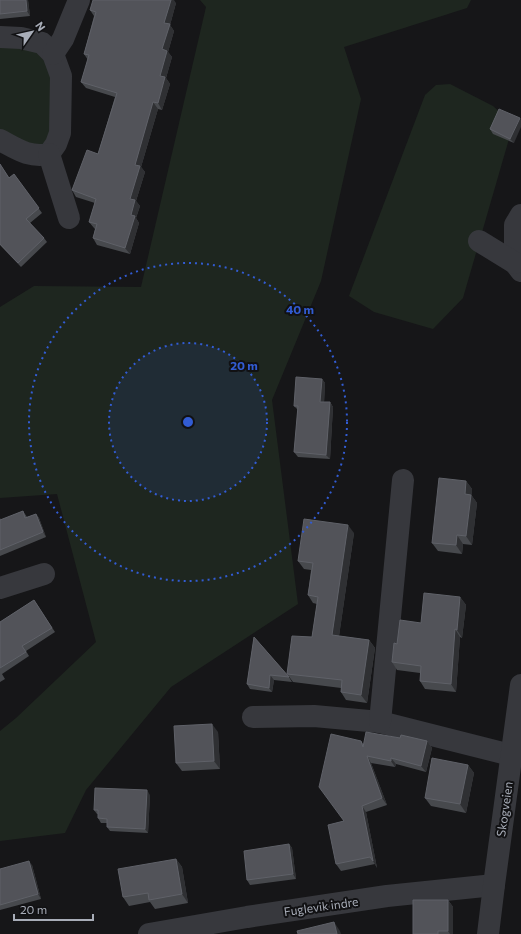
<svg xmlns="http://www.w3.org/2000/svg" width="521" height="934" font-family="Commissioner,sans-serif">
	<style>
		.green { fill: #1e261f }
		.lines { fill: none; stroke-linecap: round; stroke-linejoin: round }
		.minor { stroke: #37383d; stroke-width: 22 }
		.wall { fill: #47494d }
		.shaded-wall { fill: #2f3033 }
		.building { fill: #525359; stroke: #5f6168 }
		.ring { fill: none; stroke: #325cd3; stroke-width: 2; stroke-dasharray: 2 4 }
		.labels { text-anchor: middle; dominant-baseline: central; stroke-width: 4; stroke-linejoin: round; paint-order: stroke }
		.street-label { font-size: 12px; fill: #a8adb8; stroke: #111113 }
		.centre { fill: #325cd3; stroke: #111113; stroke-width: 2 }
		.ring-label { font-size: 12px; text-anchor: middle; font-weight: bold; fill: #325cd3; stroke: #111113; stroke-width: 4; stroke-linejoin: round; paint-order: stroke }
	</style>
	<rect width="100%" height="100%" fill="#161618"/>
	<!-- green -->
	<g class="green">
		<polygon points="200,0 471,0 467,8 344,47 361,99 321,281 272,400 298,604 171,687 86,790 65,833 0,841 0,731 16,718 96,642 57,494 0,498 0,307 34,286 141,287 206,7"/>
		<polygon points="0,37 53,54 49,154 0,140"/>
		<polygon points="450,84 493,106 506,118 511,132 463,298 433,329 374,312 349,296 425,95 436,85"/>
	</g>
	<g class="lines">
		<!-- minor -->
		<g class="minor">
			<path d="M0 37 21 38 42 43 53 54 61 76 60 133 56 144 49 154C29 158 17 149 0 140"/>
			<polyline points="53,54 63,39 79,0"/>
			<polyline points="49,154 69,218"/>
			<polyline points="521,215 515,225 515,263 521,271"/>
			<polyline points="479,241 515,263"/>
			<polyline points="0,588 44,574"/>
			<polyline points="253,717 314,716 380,722 511,755"/>
			<polyline points="380,722 403,480"/>
			<polyline points="149,934 247,917 387,896 494,885"/>
			<polyline points="488,934 494,885 521,685"/>
		</g>
	</g>
	<!-- wall -->
	<g class="wall">
		<polygon points="0,0 28,0 30,16 0,19"/>
		<polygon points="176,3 170,25 174,31 168,52 172,57 166,78 170,84 162,110 158,109 141,167 145,172 136,201 140,206 136,218 139,223 130,254 97,245 93,238 95,229 94,228 89,222 95,203 76,197 72,190 98,154 115,97 86,88 81,82 88,60 84,54 94,16 90,10"/>
		<polygon points="499,109 514,143 493,134 490,129"/>
		<polygon points="0,164 9,178 14,174 42,213 30,223 44,238 47,242 21,267 0,245"/>
		<polygon points="322,379 325,383 324,402 330,402 333,407 330,459 298,457 294,452 298,410 294,406"/>
		<polygon points="466,481 472,489 472,496 477,503 472,545 463,544 462,554 438,551 432,543"/>
		<polygon points="23,511 27,517 36,514 39,518 46,537 0,556 0,518 1,520"/>
		<polygon points="354,533 339,636 369,640 375,648 367,703 346,700 341,692 341,688 293,682 287,674 312,637 317,604 313,603 308,595 311,570 304,569 298,561"/>
		<polygon points="460,597 466,605 462,638 460,637 456,692 425,689 420,681 420,673 397,670 392,662 397,644 421,623"/>
		<polygon points="34,600 55,632 26,651 29,656 2,674 5,679 0,682 0,622"/>
		<polygon points="254,637 289,677 292,682 274,680 272,692 250,689 247,684"/>
		<polygon points="218,732 220,769 182,771 176,763"/>
		<polygon points="400,738 427,741 432,748 426,772 396,764 395,767 371,763 387,805 366,812 377,868 375,864 341,871 336,864 344,822 361,741 364,745"/>
		<polygon points="468,765 474,773 466,813 431,806 425,798"/>
		<polygon points="150,795 148,833 110,831 107,827 107,823 101,823 98,818 98,814 97,814 94,810"/>
		<polygon points="289,844 292,848 296,879 250,885 247,880"/>
		<polygon points="176,859 182,867 188,903 155,909 150,902 129,906 123,897"/>
		<polygon points="32,865 41,899 0,910 0,869"/>
		<polygon points="448,900 453,907 453,934 413,934"/>
	</g>
	<!-- shaded-wall -->
	<g class="shaded-wall">
		<polygon points="26,0 28,0 30,16 27,11"/>
		<polygon points="171,0 174,0 176,3 170,25 174,31 168,52 172,57 166,78 170,84 162,110 158,103 164,23"/>
		<polygon points="153,102 158,109 141,167 145,172 136,201 140,206 136,218 139,223 130,254 125,248 131,215 130,199 135,165"/>
		<polygon points="520,118 521,120 521,127 514,143 510,139"/>
		<polygon points="322,379 325,383 324,406 320,402"/>
		<polygon points="330,402 333,407 330,459 326,455"/>
		<polygon points="466,481 472,489 472,496 477,503 472,545 466,536 465,494"/>
		<polygon points="36,514 39,518 46,537 43,532"/>
		<polygon points="348,525 354,533 338,643 332,635"/>
		<polygon points="457,535 463,544 462,554 456,545"/>
		<polygon points="460,597 466,605 462,638 457,630"/>
		<polygon points="455,629 460,637 456,692 451,684"/>
		<polygon points="369,640 375,648 367,703 361,695"/>
		<polygon points="270,675 274,680 272,692 269,688"/>
		<polygon points="212,724 218,732 220,769 214,761"/>
		<polygon points="427,741 432,748 426,772 421,766"/>
		<polygon points="367,756 371,763 387,805 382,798"/>
		<polygon points="391,758 396,764 395,767 391,761"/>
		<polygon points="468,765 474,773 466,813 460,804"/>
		<polygon points="147,790 150,795 148,833 145,829"/>
		<polygon points="362,806 366,812 377,868 373,861"/>
		<polygon points="289,844 292,848 296,879 293,874"/>
		<polygon points="176,859 182,867 188,903 182,894"/>
		<polygon points="29,861 32,865 41,899 38,894"/>
		<polygon points="448,900 453,907 453,934 450,934 448,931"/>
		<polygon points="334,922 340,931 341,934 337,934"/>
	</g>
	<!-- building -->
	<g class="building">
		<polygon points="0,0 26,0 27,11 0,14"/>
		<polygon points="93,0 171,0 164,23 170,24 162,49 167,51 160,76 165,77 158,103 153,102 135,165 140,166 130,199 135,200 131,215 135,216 125,248 93,238 97,224 89,222 96,199 72,190 87,150 98,154 117,93 81,82 89,55 84,54 96,12 90,10"/>
		<polygon points="499,109 520,118 510,139 490,129"/>
		<polygon points="0,164 9,178 14,174 39,208 26,219 44,238 18,263 0,244"/>
		<polygon points="296,377 322,379 320,402 330,402 326,455 294,452 298,406 294,406"/>
		<polygon points="439,478 466,481 465,494 471,495 466,536 457,535 456,545 432,543"/>
		<polygon points="23,511 25,518 36,514 43,532 0,550 0,520"/>
		<polygon points="304,519 348,525 332,635 369,640 361,695 341,692 342,680 287,674 292,636 312,637 318,597 308,595 313,563 298,561"/>
		<polygon points="424,593 460,597 457,630 455,629 451,684 420,681 421,666 392,662 394,643 397,644 400,620 421,623"/>
		<polygon points="34,600 52,628 22,646 26,652 0,668 0,622"/>
		<polygon points="254,637 289,677 270,675 269,688 247,684"/>
		<polygon points="212,724 214,761 176,763 174,726"/>
		<polygon points="366,732 400,738 401,735 427,741 421,766 391,758 391,761 367,756 382,798 362,806 373,861 370,857 336,864 328,825 344,821 319,787 331,734 361,741 363,747"/>
		<polygon points="432,758 468,765 460,804 425,798"/>
		<polygon points="95,788 147,790 145,829 107,827 107,819 98,818 98,810 94,810"/>
		<polygon points="289,844 293,874 247,880 244,851"/>
		<polygon points="176,859 182,894 149,900 148,893 123,897 118,869"/>
		<polygon points="29,861 38,894 0,905 0,869"/>
		<polygon points="413,900 448,900 448,931 438,931 438,934 413,934"/>
		<polygon points="334,922 337,934 298,934 297,931"/>
	</g>
	<!-- distance rings -->
	<circle cx="188" cy="422" r="79" fill="#325cd3" fill-opacity=".12"/>
	<g class="ring">
		<circle cx="188" cy="422" r="79"/>
		<circle cx="188" cy="422" r="159"/>
	</g>
	<g class="labels">
		<!-- street labels -->
		<g class="street-label">
			<text transform="translate(504 809) rotate(-82)">Skogveien</text>
			<text transform="translate(321 906) rotate(-8)">Fuglevik indre</text>
		</g>
	</g>
	<circle cx="188" cy="422" r="6" class="centre"/>
	<g class="ring-label">
		<text x="300" y="314">40 m</text>
		<text x="244" y="370">20 m</text>
	</g>
	<!-- north arrow -->
	<g transform="translate(32 32) rotate(56)" stroke="#111113" stroke-width="3" paint-order="stroke">
	<path d="M0-3L7 15L0 10L-7 15Z" fill="#a8adb8"/>
	<text y="-6" font-size="11" font-weight="bold" text-anchor="middle" fill="#a8adb8">N</text>
	</g>
	<!-- scale -->
	<path d="M14 914v6h79v-6" fill="none" stroke="#a8adb8" stroke-width="2"/>
	<text x="20" y="914" font-size="12" fill="#a8adb8" stroke="#111113" stroke-width="3" paint-order="stroke">20 m</text>
</svg>
